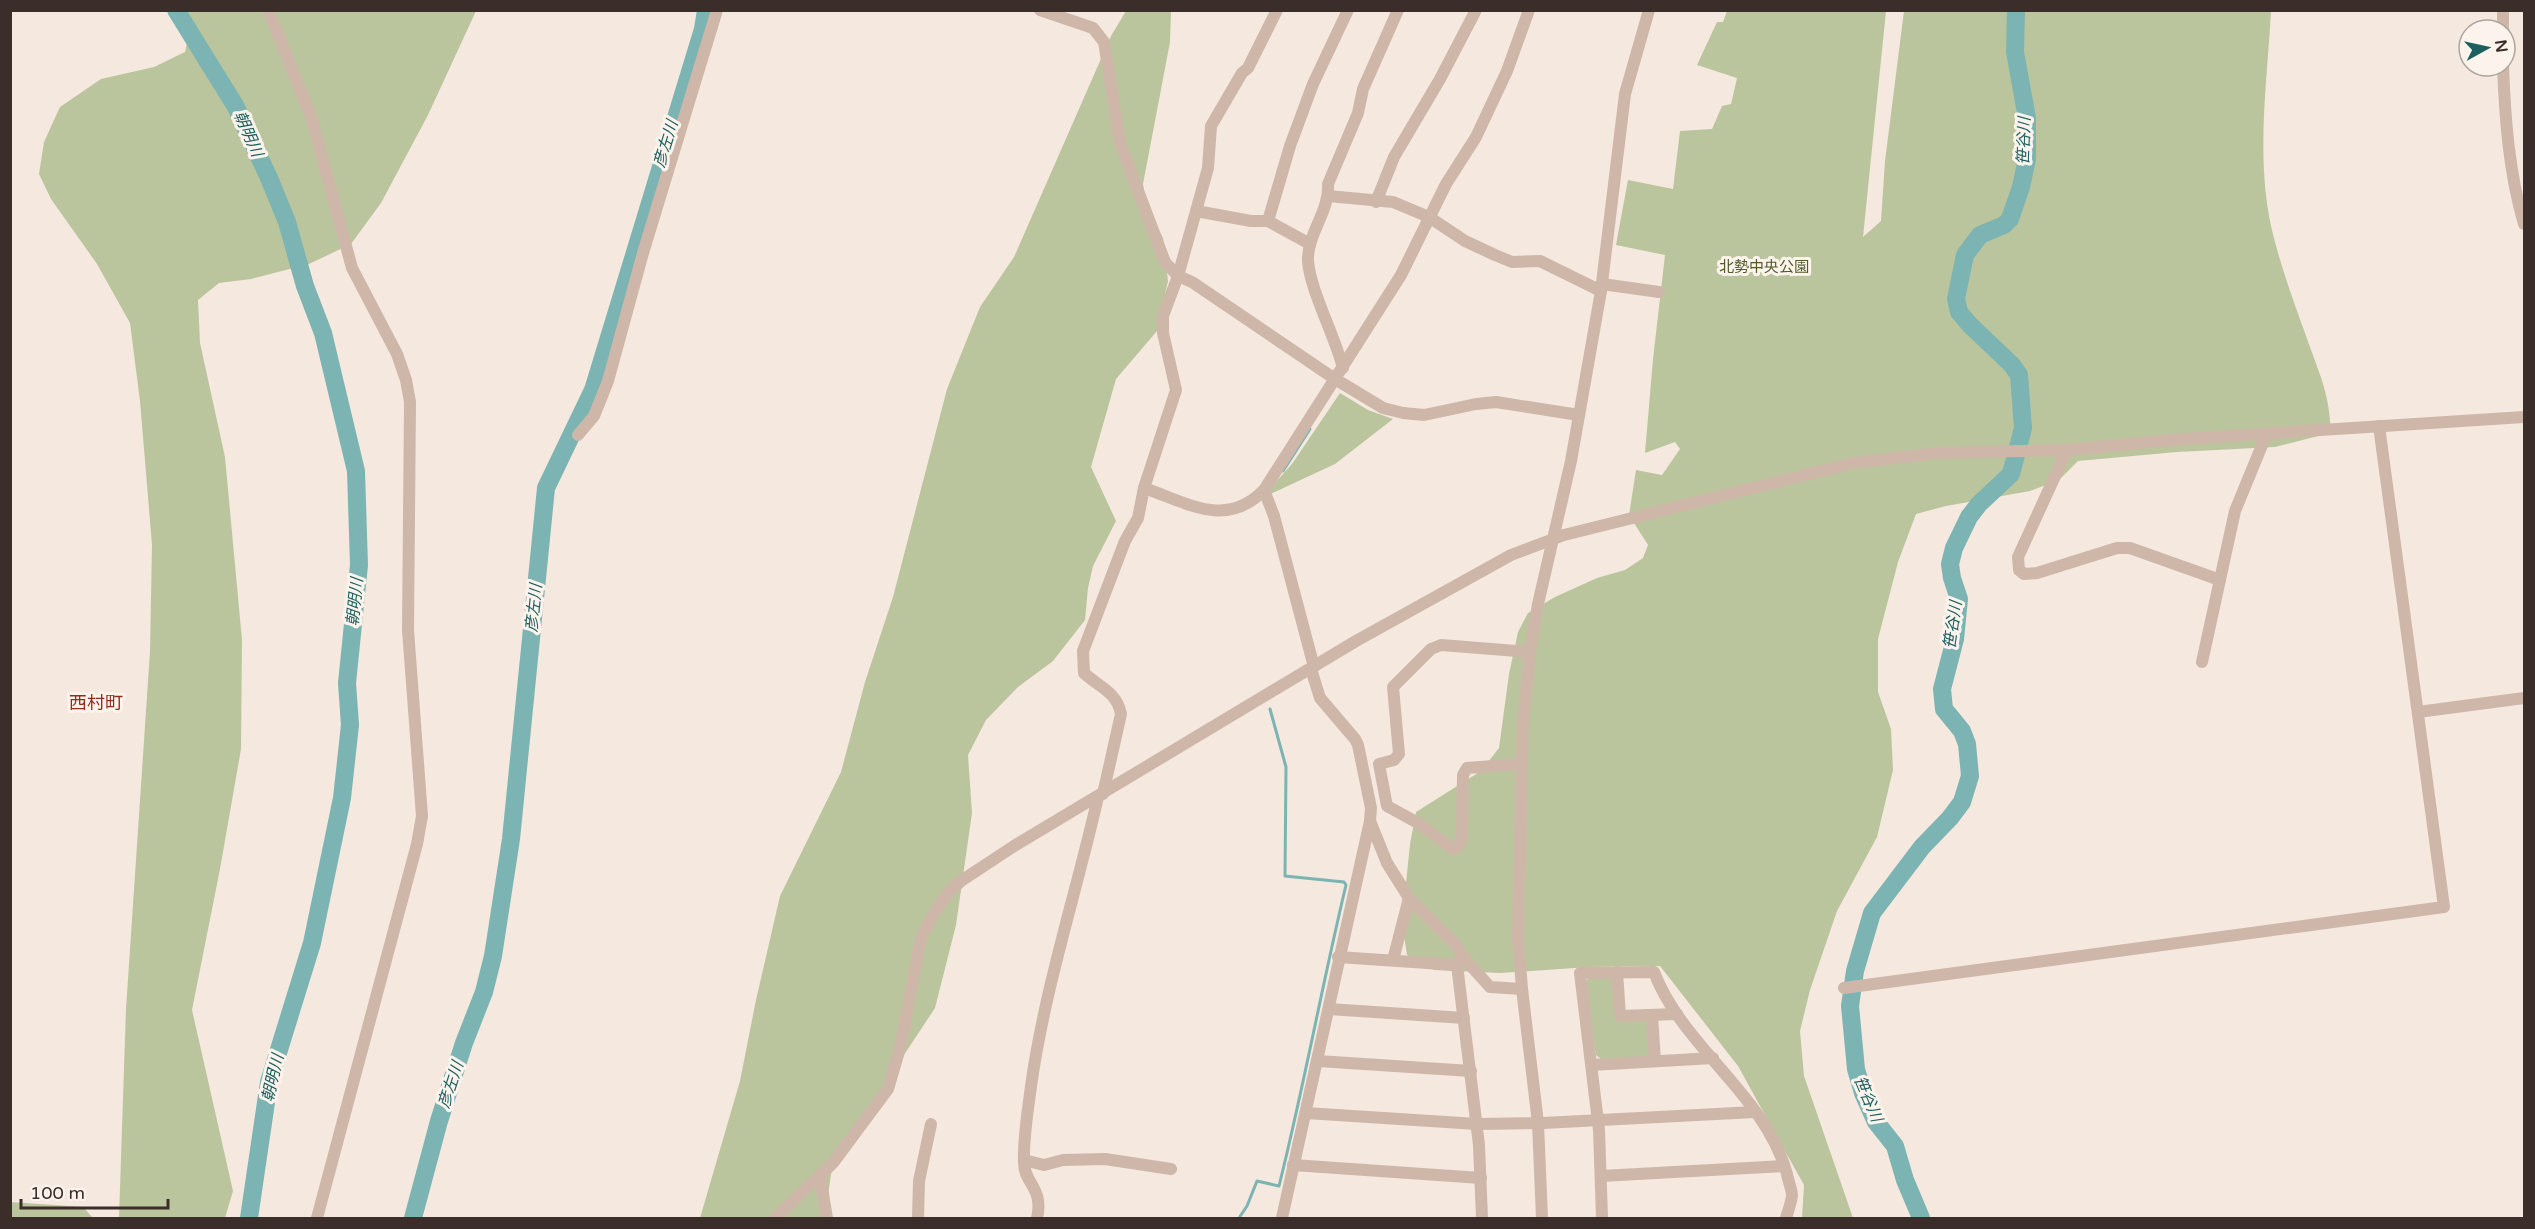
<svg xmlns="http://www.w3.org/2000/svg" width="2535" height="1229" font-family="'Varela Round','Noto Sans JP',sans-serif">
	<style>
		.green { fill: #bbc59d }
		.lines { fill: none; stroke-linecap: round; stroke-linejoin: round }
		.stream { stroke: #7bb4b2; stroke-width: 3 }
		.river { stroke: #7bb4b2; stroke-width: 18 }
		.minor { stroke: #ceb7a9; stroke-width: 12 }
		.labels { text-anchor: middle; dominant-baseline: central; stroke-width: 6; stroke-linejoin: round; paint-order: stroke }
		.park-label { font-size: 15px; fill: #4e5b2b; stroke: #fcf3ec }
		.water-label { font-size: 16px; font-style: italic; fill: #1b605f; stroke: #fcf3ec }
		.quarter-label { font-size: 18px; fill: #912e1b; stroke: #fcf3ec }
	</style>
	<rect width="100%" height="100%" fill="#f5e8df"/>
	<!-- green -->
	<g class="green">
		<polygon points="181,11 476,11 428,115 381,203 351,244 309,264 251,279 219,283 198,300 200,343 225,457 242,640 241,749 220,869 192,1010 233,1191 225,1218 119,1218 126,1009 150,651 152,545 140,401 130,323 97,264 51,199 39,174 44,142 60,107 101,79 154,67 185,52 189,33"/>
		<polygon points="1126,11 1171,11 1170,42 1143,184 1147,207 1163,238 1168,281 1157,331 1116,379 1091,467 1116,521 1093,566 1088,588 1085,620 1053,661 1018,687 986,720 968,755 972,813 956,925 935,1008 853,1132 831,1174 825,1218 700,1218 740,1081 756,1000 780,896 841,772 865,682 893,597 947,389 980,307 1014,257 1111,36"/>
		<path d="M1727 11H1886L1863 237 1881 221 1885 161 1904 11H2271C2267 87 2254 167 2275 242 2283 272 2294 303 2305 333 2316 366 2332 397 2330 433L2275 447 2177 452 2078 461 2059 480 2030 491 1946 506 1916 514 1898 562 1878 639V692L1891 729 1893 770 1877 837 1837 911 1810 990 1800 1031 1804 1076 1853 1218H1802L1804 1185 1776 1135 1738 1066 1660 966 1589 967 1500 973 1434 970 1407 955 1402 923 1410 844 1416 812 1481 771 1499 748 1509 674 1518 632 1528 613 1555 597 1597 578 1625 570 1643 558 1648 545 1629 515 1636 470 1662 475 1680 449 1675 442 1645 453 1653 359 1665 255 1616 245 1628 180 1673 189 1680 131 1712 129 1722 106 1731 104 1737 78 1697 65 1717 22H1723Z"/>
		<polygon points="1340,393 1368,410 1393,419 1335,464 1266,496 1266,493 1292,464"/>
		<polygon points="1591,976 1614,976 1617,1019 1647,1018 1652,1057 1602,1060 1596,1055 1585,982"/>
		<polygon points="10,1202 83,1207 93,1218 11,1218"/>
	</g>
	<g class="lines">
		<!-- stream -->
		<g class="stream">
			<polyline points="1283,471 1310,429"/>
			<path d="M1239 1218 1247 1206 1257 1181 1279 1186C1304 1086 1322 985 1346 885L1344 882 1285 876 1286 767 1270 709"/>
		</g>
		<!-- river -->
		<g class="river">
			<polyline points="176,10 236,107 269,178 287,222 305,286 323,333 356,471 359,565 347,683 350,725 342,798 312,943 269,1082 249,1218"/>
			<polyline points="413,1218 439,1121 464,1043 484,992 493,956 511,839 546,488 593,390 703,29 706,10"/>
			<polyline points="1921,1218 1905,1180 1895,1146 1876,1122 1863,1093 1856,1069 1850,1006 1855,971 1872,913 1922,847 1950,818 1962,802 1970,776 1967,744 1962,731 1944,709 1942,689 1955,639 1959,599 1952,578 1950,564 1954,548 1969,517 1979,504 2011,474 2023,428 2019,375 2012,365 1970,325 1959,312 1956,299 1965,255 1980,235 2004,225 2010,219 2021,187 2027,159 2027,118 2015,52 2016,10"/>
		</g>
		<!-- minor -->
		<g class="minor">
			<polyline points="268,10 311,116 352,268 397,354 406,380 410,402 408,630 422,816 417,844 317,1218"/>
			<polyline points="1040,10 1093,28 1104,42 1120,143 1165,262 1178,276 1192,282 1335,379 1383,408 1403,413 1424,415 1476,404 1496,402 1579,415"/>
			<polyline points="2503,10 2503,30"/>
			<path d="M2503 66C2505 119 2509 173 2524 224"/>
			<polyline points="1328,196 1393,202 1429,217 1465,241 1495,255 1512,262 1540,261 1601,291"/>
			<polyline points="1376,202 1394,157 1440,79 1476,10"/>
			<polyline points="1196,211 1251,221 1268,221 1290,146 1313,84 1348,10"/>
			<polyline points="1268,221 1310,244"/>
			<polyline points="1602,284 1659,292"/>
			<path d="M1343 368C1335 336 1310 290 1308 261 1307 234 1330 211 1328 184L1358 113 1363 89 1398 10"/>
			<polyline points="578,435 594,416 608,381 643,253 717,10"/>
			<polyline points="2067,450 2018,557 2019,570 2024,574 2037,573 2117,548 2130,548 2220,580"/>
			<path d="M1144 488C1188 503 1226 529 1264 490L1401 275 1446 184 1476 137 1507 71 1529 10"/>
			<polyline points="1264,490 1274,516 1314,667"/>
			<polyline points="2202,662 2235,511 2267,433"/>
			<polyline points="2418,712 2524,698"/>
			<polyline points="1520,764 1467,768 1463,775 1462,838 1458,847 1453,849 1418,823 1387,806 1379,764 1394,760 1399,754 1393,687 1431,649 1441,645 1530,652"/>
			<path d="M1103 794 1121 714C1117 692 1099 687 1084 673L1083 651 1125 541 1138 518 1144 488 1176 390 1163 333V316L1178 276 1208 168 1211 126 1242 73 1248 68 1277 10"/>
			<polyline points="1370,821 1387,863 1409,898 1457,946 1462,956 1457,965 1479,1145 1482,1218"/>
			<polyline points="1462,956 1490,987 1522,989"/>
			<polyline points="1338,957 1457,965"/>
			<polyline points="1393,960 1409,898"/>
			<polyline points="1617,972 1620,1016 1677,1014"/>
			<polyline points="1844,988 2444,907 2379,426"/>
			<polyline points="1329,1009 1464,1018"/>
			<polyline points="1652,1015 1655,1061"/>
			<polyline points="1318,1061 1471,1071"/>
			<polyline points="1592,1065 1713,1058"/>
			<polyline points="1306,1113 1477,1124 1543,1123 1755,1112"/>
			<polyline points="1024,1160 1044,1165 1063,1160 1105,1159 1171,1169"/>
			<polyline points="1293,1165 1481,1178"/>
			<polyline points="820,1176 827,1218"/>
			<polyline points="1601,1176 1784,1166"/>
			<polyline points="775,1218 833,1163 888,1089 900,1048 921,938 936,910 949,892 961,881 1014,846 1356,641 1511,555 1564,535 1854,463 1937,453 2067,450 2183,439 2524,417"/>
			<polyline points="918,1218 919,1181 931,1124"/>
			<path d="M1037 1218C1044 1188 1024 1183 1024 1163 1023 1138 1028 1110 1031 1086 1045 987 1076 894 1098 797"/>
			<path d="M1282 1218C1311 1086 1340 954 1370 821L1371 808 1358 745 1355 739 1320 698 1311 669"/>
			<polyline points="1542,1218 1538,1123 1522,989 1518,936 1523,724 1530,652 1538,604 1571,461 1601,291 1625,94 1649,10"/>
			<path d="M1602 1218 1599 1130 1580 973 1654 972C1683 1048 1765 1094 1787 1174 1788 1181 1792 1189 1792 1196 1791 1203 1788 1212 1786 1218"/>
		</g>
	</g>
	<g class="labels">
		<!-- park labels -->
		<g class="park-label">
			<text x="1764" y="267">北勢中央公園</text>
		</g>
		<!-- water labels -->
		<g class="water-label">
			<text transform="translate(248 134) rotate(66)">朝明川</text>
			<text transform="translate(2024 141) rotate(-88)">笹谷川</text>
			<text transform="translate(666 144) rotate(-73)">彦左川</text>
			<text transform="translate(355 602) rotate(-84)">朝明川</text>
			<text transform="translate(534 608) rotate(-84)">彦左川</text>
			<text transform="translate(1953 625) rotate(-82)">笹谷川</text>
			<text transform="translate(273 1078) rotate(-77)">朝明川</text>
			<text transform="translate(451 1085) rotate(-72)">彦左川</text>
			<text transform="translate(1868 1099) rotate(67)">笹谷川</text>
		</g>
		<!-- quarter labels -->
		<g class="quarter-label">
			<text x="96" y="703">西村町</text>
		</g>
	</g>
	<!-- border -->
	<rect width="2535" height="1229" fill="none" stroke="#3b2d29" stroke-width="24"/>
	<!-- north arrow -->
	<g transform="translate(2487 48) rotate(82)"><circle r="28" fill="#fcf3ec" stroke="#afa49e" stroke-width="1.5"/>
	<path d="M0-4.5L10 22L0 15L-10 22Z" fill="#1b605f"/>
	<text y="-9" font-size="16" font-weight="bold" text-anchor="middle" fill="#3b2d29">N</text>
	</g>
	<!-- scale -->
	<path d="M21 1199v9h147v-9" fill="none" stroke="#3b2d29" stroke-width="3"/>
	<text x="30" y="1199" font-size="18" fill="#3b2d29" stroke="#fcf3ec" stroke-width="4.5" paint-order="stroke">100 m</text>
</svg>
